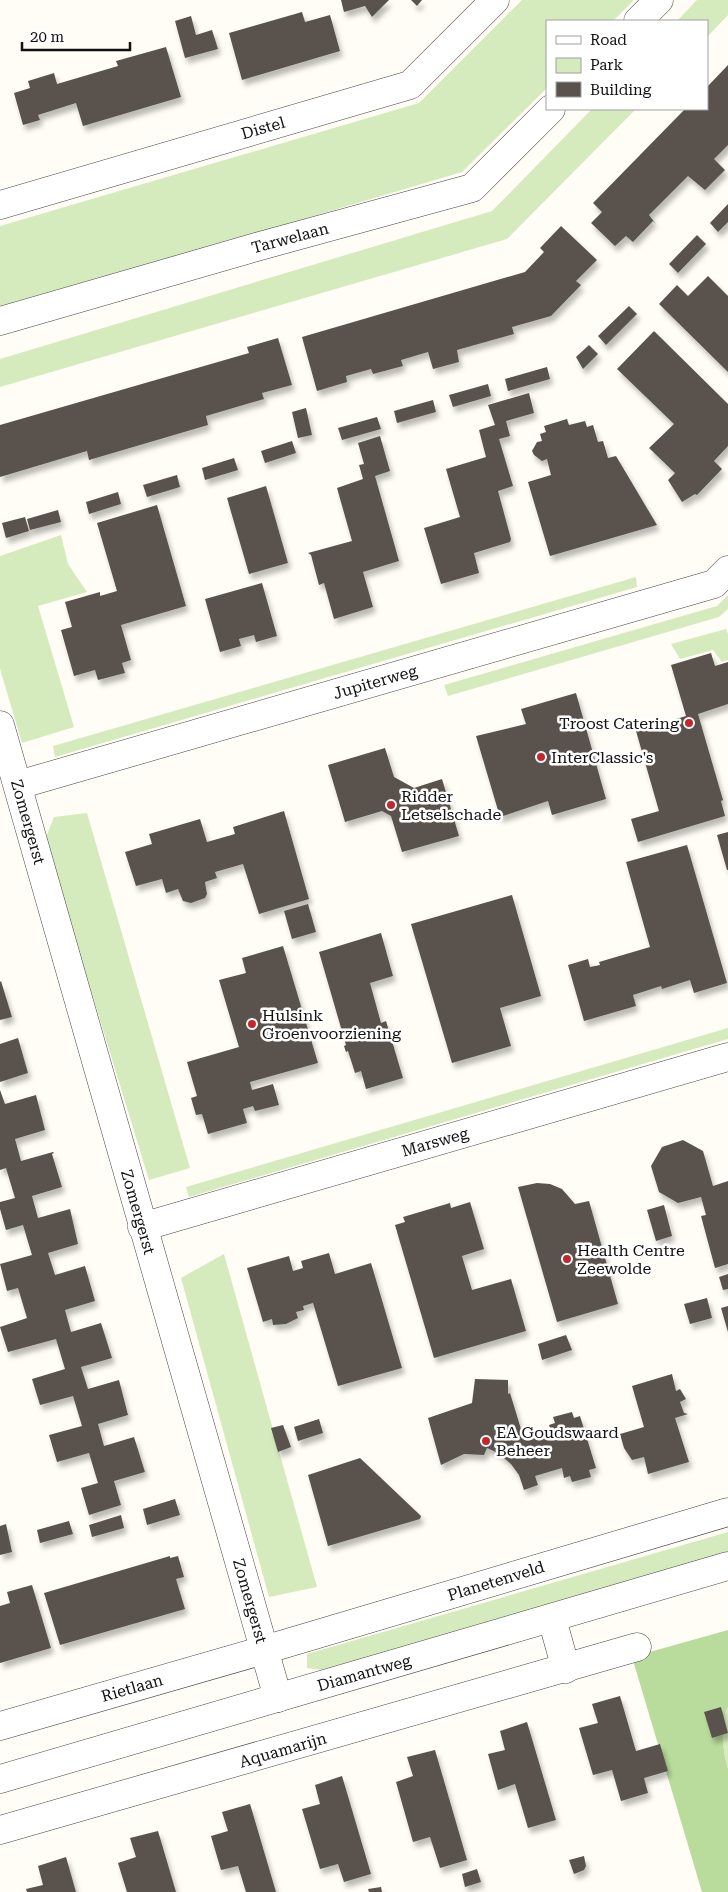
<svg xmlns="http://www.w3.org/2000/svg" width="728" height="1892" font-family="'Roboto Serif',serif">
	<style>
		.green { fill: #d5ebbd }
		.forest { fill: #b9dc9c }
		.building { fill: #5a524d; filter: url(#shadow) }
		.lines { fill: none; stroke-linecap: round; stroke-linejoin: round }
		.minor-casing { stroke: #444; stroke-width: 29 }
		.tertiary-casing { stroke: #444; stroke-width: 29 }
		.minor { stroke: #fff; stroke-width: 28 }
		.tertiary { stroke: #fff; stroke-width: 28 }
		.poi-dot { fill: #c4262e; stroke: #fff; stroke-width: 2 }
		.labels { text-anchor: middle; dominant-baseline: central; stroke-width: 5; stroke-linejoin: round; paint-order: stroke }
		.street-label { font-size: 16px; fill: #111; stroke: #fff }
		.poi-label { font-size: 16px; fill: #111; stroke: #fff; text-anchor: start }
	</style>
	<defs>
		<filter id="shadow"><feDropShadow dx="3" dy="5.5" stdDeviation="2.5" flood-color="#0004"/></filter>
	</defs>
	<rect width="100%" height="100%" fill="#fffdf5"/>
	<!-- green -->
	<g class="green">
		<polygon points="522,0 634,0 613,21 547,21 547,88 462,172 0,309 0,226 419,103"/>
		<polygon points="697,0 728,0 728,15 707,37 707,21 677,21"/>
		<polygon points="592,109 636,109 507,239 0,387 0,359 492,211"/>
		<polygon points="61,535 68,564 87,592 38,606 74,727 22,743 0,669 0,556"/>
		<polygon points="636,577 637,587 55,757 53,746"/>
		<polygon points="728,595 728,609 719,617 448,696 444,685 717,606"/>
		<polygon points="726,629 728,634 728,660 722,662 713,650 680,659 671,644"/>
		<polygon points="87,813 190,1168 149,1180 45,840 54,817"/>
		<polygon points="728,1028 728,1039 189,1197 186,1187"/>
		<polygon points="224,1254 317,1587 269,1597 181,1278"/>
		<polygon points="728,1532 728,1552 323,1670 307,1668 307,1654"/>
		<path d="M728 1707V1769C723 1752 719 1723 728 1707Z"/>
	</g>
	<!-- forest -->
	<path class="forest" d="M728 1630V1707C719 1723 723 1752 728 1769V1892H702L632 1657Z"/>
	<!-- building -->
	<g class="building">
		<polygon points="341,0 389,0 372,17 365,6 344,12"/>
		<polygon points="411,0 422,0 417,6"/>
		<polygon points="302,12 305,22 330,15 340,51 242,80 229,33"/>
		<polygon points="191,16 196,35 212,30 218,49 185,58 175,21"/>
		<polygon points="166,47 181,97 83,126 76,103 38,115 40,120 23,125 14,93 30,88 28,81 54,73 57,84 118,66 116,61"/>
		<polygon points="728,65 728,145 714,159 725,170 705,190 688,176 649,215 656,224 653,221 633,242 626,236 615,246 591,223 602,212 593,203 685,109 707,109 707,87"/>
		<polygon points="728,204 728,222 718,232 710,223"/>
		<polygon points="561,226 597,260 576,281 581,285 551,316 512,327 514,334 457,350 459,362 433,369 428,352 401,360 403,366 373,374 371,369 346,376 347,382 317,391 302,337 525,272 544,252 540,248"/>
		<polygon points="697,235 706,244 678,273 669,264"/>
		<polygon points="708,276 728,296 728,372 659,304 677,285 688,296"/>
		<polygon points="629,306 637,314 606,345 598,336"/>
		<polygon points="654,331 728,404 728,446 714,461 722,469 697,495 695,494 682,502 668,480 675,473 649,448 674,424 617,369"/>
		<polygon points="278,338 292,385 262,393 264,399 206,416 208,425 89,460 87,451 0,477 0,425 249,353 247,347"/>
		<polygon points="589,345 598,354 583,369 576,357"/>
		<polygon points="547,367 550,379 508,391 505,379"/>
		<polygon points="488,384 491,396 453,407 449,395"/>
		<polygon points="529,393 534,413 506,421 510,436 499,439 513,486 498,491 511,539 510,542 474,553 479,573 441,584 424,528 460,517 446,469 486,457 479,430 495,425 488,405"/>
		<polygon points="433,400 436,412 397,423 394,411"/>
		<polygon points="306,408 312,435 298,438 292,412"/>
		<polygon points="377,417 381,429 342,440 338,428"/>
		<polygon points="567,419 569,425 585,421 587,427 593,425 598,442 603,441 608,458 616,456 657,525 550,556 528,482 551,475 547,459 542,461 534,455 532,451 537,442 542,441 540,434 546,432 544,426"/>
		<polygon points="380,436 390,471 375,476 399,561 363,572 373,607 334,619 324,583 319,585 311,555 308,553 352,541 337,488 363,479 359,465 364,464 358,443"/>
		<polygon points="292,441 296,453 265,463 261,451"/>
		<polygon points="234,458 238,470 205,480 202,468"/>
		<polygon points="177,475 180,487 147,497 143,485"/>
		<polygon points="266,486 288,563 249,574 227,498"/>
		<polygon points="118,492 121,504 89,514 86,502"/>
		<polygon points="157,505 186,606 121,625 131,660 122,663 125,673 98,680 95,670 74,676 61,630 72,627 65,602 100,592 100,596 117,591 97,523"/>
		<polygon points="58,510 61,522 30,530 27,519"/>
		<polygon points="25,517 29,531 6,538 2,523"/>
		<polygon points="262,583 277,636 256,642 254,635 239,639 241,646 220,652 205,599"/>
		<polygon points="711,653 715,666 728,662 728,704 698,714 723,800 721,801 725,816 638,842 631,819 659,811 636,731 686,716 671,665"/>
		<polygon points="576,693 606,799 552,815 548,801 500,817 476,736 526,724 521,709"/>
		<polygon points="385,748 394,777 414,788 442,779 459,836 402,852 391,816 382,811 345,822 328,765"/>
		<polygon points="284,811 309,899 259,914 243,864 215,872 217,878 205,882 207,894 205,898 191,903 183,901 178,889 166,893 162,879 136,886 125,852 152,844 149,834 200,819 207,842 235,834 233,827"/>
		<polygon points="728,832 728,870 727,870 717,835"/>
		<polygon points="687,845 727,983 694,993 690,980 662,989 661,986 633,995 636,1006 584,1021 568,965 588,959 590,967 600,965 599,962 650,947 626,862"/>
		<polygon points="512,895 541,996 500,1008 511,1046 452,1063 411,924"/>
		<polygon points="308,904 316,932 292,939 284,911"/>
		<polygon points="381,933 393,976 370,983 381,1023 386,1021 403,1078 366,1089 361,1071 355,1073 348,1051 346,1052 344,1046 346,1045 319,952"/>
		<polygon points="283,946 318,1063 250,1082 252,1090 273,1084 279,1105 255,1111 253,1106 243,1109 247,1123 208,1134 202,1114 196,1115 191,1098 197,1096 187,1062 239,1047 219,980 246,973 242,958"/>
		<polygon points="1,981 12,1017 0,1020 0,982"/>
		<polygon points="18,1038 28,1073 0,1082 0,1044"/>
		<polygon points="0,1090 5,1104 36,1095 45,1130 15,1139 21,1161 53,1152 54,1153 52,1154 62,1187 32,1196 38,1218 70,1209 78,1244 48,1253 55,1275 85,1266 95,1301 65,1310 71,1332 101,1323 112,1358 81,1367 88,1389 119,1380 128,1415 98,1424 104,1446 134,1437 145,1472 114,1481 121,1505 89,1515 81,1488 98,1483 89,1453 57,1462 49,1435 82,1426 73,1396 40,1405 32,1379 65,1369 56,1339 8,1352 0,1327 27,1318 18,1288 7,1291 0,1264 32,1255 23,1225 6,1230 0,1209 0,1202 15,1198 6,1168 0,1170"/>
		<polygon points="683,1140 703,1151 713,1186 728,1181 728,1264 715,1268 701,1216 706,1215 701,1197 678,1203 659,1192 651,1166 662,1147"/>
		<polygon points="537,1183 550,1184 562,1189 575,1204 589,1201 618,1304 557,1322 518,1187"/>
		<polygon points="470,1202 484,1249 462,1256 472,1290 511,1279 526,1331 434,1358 395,1225 405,1222 403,1217 450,1203 451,1208"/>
		<polygon points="664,1205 672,1236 656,1241 647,1210"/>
		<polygon points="329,1253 335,1274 371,1263 402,1368 338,1386 313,1303 303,1306 304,1310 296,1312 298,1318 286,1324 273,1325 272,1319 263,1322 247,1268 289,1256 293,1271 303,1268 301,1261"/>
		<polygon points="728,1274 728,1289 723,1290 719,1277"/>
		<polygon points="707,1298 712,1318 690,1324 684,1304"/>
		<polygon points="728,1306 728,1332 721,1308"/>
		<polygon points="566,1335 572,1350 542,1360 538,1344"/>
		<polygon points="672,1374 676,1391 680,1389 686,1399 680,1402 684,1413 688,1414 675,1418 689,1462 648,1474 644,1457 632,1460 624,1448 620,1434 644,1427 632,1386"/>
		<polygon points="475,1379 508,1380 508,1394 510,1393 524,1439 551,1431 549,1425 555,1423 553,1417 572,1412 574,1418 580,1416 596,1468 589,1470 591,1477 572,1482 570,1476 564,1478 562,1468 535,1476 538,1485 524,1490 519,1475 511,1464 498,1453 487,1448 484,1455 464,1454 441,1465 428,1418 472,1403"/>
		<polygon points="319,1419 323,1433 298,1441 294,1427"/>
		<polygon points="283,1425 291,1447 278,1452 271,1428"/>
		<polygon points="360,1458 421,1516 420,1519 328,1546 308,1475"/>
		<polygon points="175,1499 180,1515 147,1525 143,1509"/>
		<polygon points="121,1515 124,1528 92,1537 89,1525"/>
		<polygon points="69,1521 73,1534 40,1543 37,1530"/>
		<polygon points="6,1524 12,1552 0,1555 0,1526"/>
		<polygon points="170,1556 170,1558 178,1556 184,1577 176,1579 185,1609 60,1645 44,1593"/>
		<polygon points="32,1585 51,1648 0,1663 0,1606 10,1603 7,1592"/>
		<polygon points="620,1696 636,1751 660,1744 668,1771 644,1778 648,1793 621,1801 612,1770 593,1775 579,1728 598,1723 592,1704"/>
		<polygon points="721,1707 728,1733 712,1738 704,1712"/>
		<polygon points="527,1722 556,1820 528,1828 515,1784 498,1790 488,1754 505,1750 500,1731"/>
		<polygon points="435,1750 467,1860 440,1868 430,1837 413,1842 396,1782 413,1776 407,1757"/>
		<polygon points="342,1776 371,1874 344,1882 338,1864 320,1869 302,1809 320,1804 315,1785"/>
		<polygon points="250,1804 276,1892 246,1892 238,1866 221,1870 211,1836 228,1831 222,1812"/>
		<polygon points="158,1831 176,1892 127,1892 118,1863 136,1857 130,1838"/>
		<polygon points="584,1856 586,1866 584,1870 574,1874 569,1860"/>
		<polygon points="66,1857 76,1892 27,1892 26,1889 43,1885 38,1866"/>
		<polygon points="477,1869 481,1882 465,1887 462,1874"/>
		<polygon points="381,1887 382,1892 369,1892 368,1889"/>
	</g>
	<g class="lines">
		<!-- minor casing -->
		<g class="minor-casing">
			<g id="minor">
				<polyline points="638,21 659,0"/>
				<polyline points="0,205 410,85 495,0"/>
				<polyline points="0,321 260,246 472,188 551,109"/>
				<polyline points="0,725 278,1698"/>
				<polyline points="18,785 714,584 728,570"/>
				<polyline points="142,1227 728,1057"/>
				<polyline points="552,1619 566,1669"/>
				<polyline points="0,1726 264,1650 728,1512"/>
				<polyline points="0,1830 637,1647"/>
			</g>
		</g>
		<!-- tertiary casing -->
		<g class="tertiary-casing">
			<polyline id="tertiary" points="0,1779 728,1566"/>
		</g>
		<!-- minor -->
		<use href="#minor" class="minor"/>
		<!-- tertiary -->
		<use href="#tertiary" class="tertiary"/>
	</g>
	<!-- markers -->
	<g class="poi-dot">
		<circle cx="689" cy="723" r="5"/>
		<circle cx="541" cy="757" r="5"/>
		<circle cx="391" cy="805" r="5"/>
		<circle cx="252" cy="1024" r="5"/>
		<circle cx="567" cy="1259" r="5"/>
		<circle cx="486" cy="1441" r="5"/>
	</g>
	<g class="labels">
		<!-- street labels -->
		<g class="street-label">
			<text transform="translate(263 128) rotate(-16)">Distel</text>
			<text transform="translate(290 238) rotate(-15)">Tarwelaan</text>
			<text transform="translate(375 682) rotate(-16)">Jupiterweg</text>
			<text transform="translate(28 822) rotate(74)">Zomergerst</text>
			<text transform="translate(435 1142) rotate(-16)">Marsweg</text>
			<text transform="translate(138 1212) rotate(74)">Zomergerst</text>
			<text transform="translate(496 1581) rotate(-17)">Planetenveld</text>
			<text transform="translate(250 1601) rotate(74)">Zomergerst</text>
			<text transform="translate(364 1673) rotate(-16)">Diamantweg</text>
			<text transform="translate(132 1688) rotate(-16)">Rietlaan</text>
			<text transform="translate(283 1750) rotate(-16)">Aquamarijn</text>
		</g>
		<!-- poi labels -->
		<g class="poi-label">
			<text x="679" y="723" text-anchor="end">Troost Catering</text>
			<text x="551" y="757">InterClassic's</text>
			<text x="401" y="796">Ridder<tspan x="401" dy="18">Letselschade</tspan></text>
			<text x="262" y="1015">Hulsink<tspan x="262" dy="18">Groenvoorziening</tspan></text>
			<text x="577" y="1250">Health Centre<tspan x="577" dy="18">Zeewolde</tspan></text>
			<text x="496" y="1432">EA Goudswaard<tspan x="496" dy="18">Beheer</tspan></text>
		</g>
	</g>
	<!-- legend -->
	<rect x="546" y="20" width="162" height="90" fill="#ffffff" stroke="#a0a0a0"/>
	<rect x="556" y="36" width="25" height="8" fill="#ffffff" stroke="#a0a0a0"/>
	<text x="590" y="45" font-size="15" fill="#111111">Road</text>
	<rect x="556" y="58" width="25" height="15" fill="#d5ebbd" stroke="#a0a0a0"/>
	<text x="590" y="70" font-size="15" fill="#111111">Park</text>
	<rect x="556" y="82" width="25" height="15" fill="#5a524d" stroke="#a0a0a0"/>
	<text x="590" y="95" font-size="15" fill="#111111">Building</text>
	<!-- scale -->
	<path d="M22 42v8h108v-8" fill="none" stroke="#111111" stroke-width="2.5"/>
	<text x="30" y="42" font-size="15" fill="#111111" stroke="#ffffff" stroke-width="4" paint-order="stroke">20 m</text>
</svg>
